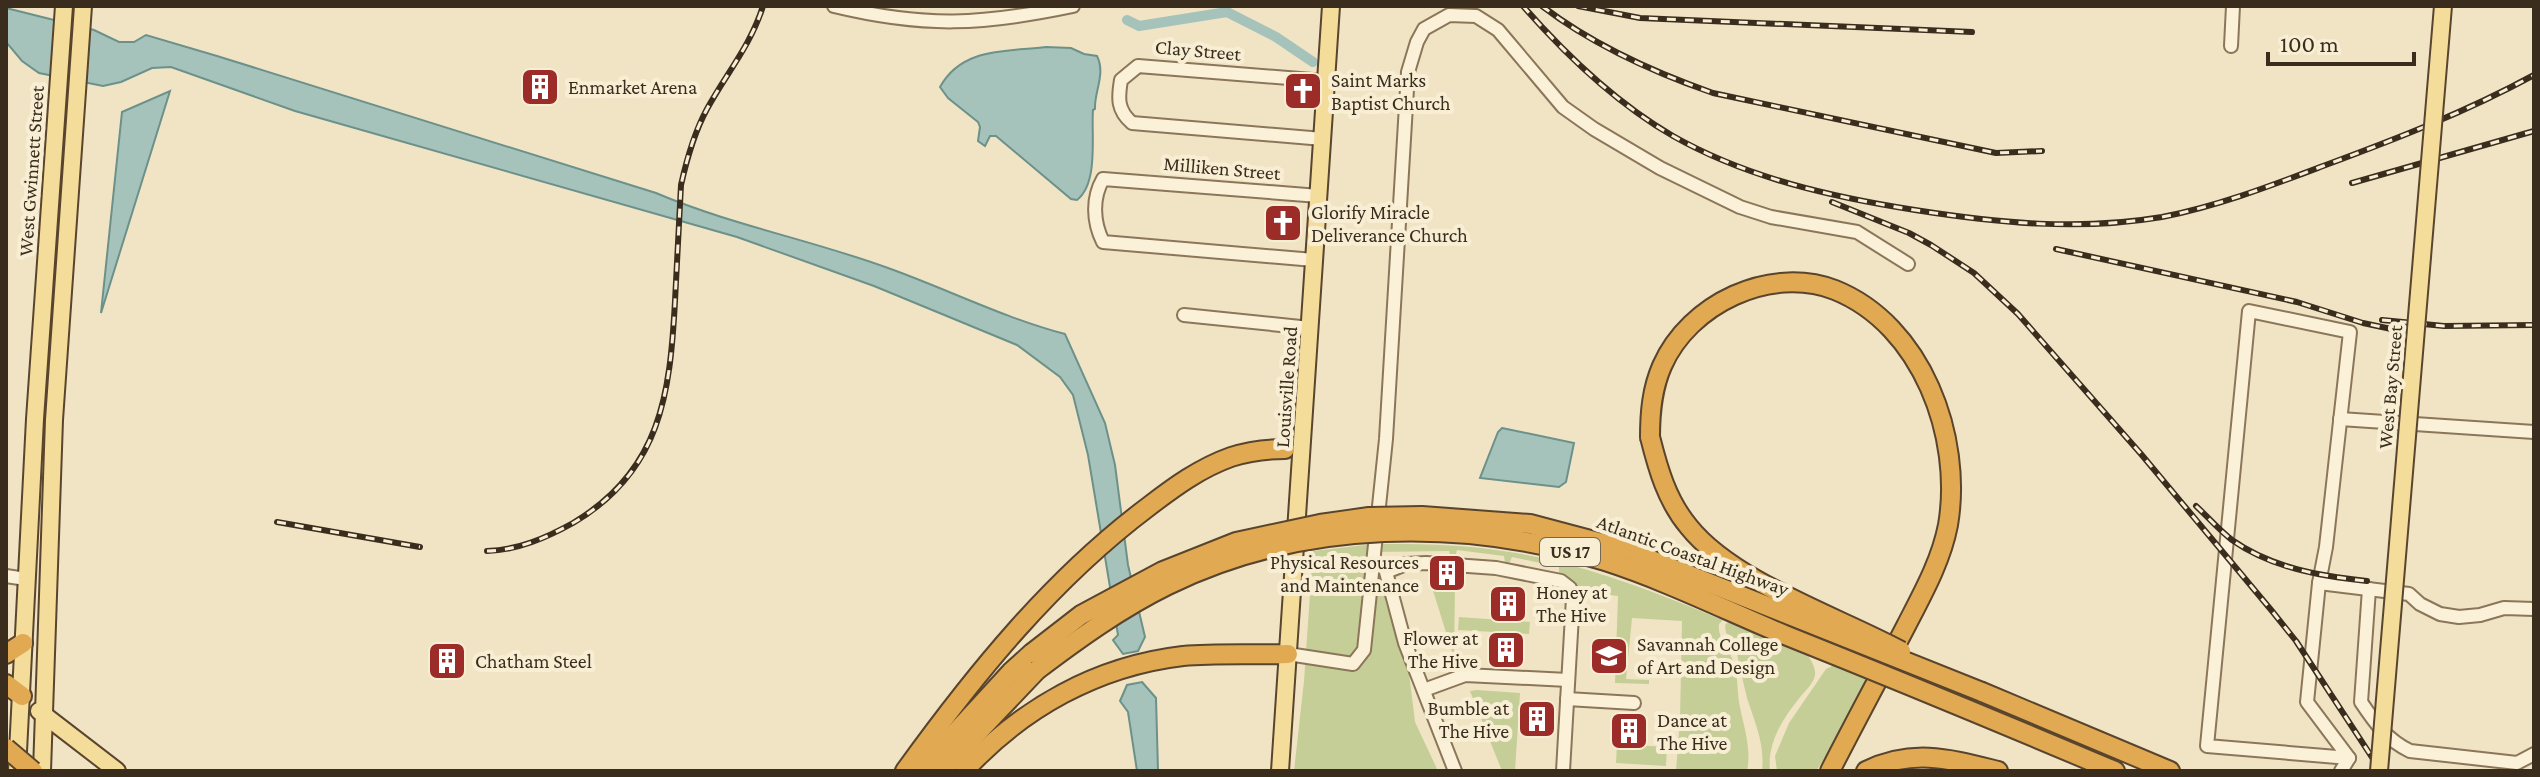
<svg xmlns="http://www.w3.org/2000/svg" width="2540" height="777" font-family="'Crimson Pro',serif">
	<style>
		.green { fill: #c5ce97 }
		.water { fill: #a6c3bb; stroke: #6c918a; stroke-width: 2 }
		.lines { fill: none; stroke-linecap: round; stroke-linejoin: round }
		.canal { stroke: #a6c3bb; stroke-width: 10 }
		.minor-casing { stroke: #8b765a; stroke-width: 16 }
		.major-casing { stroke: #59442e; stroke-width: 20 }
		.highway-casing { stroke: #59442e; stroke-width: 22 }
		.minor { stroke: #faf1d8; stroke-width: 12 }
		.major { stroke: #f4dc9b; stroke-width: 16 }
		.highway { stroke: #e1a952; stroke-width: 18 }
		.rail-casing { stroke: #3a2d1e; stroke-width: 6 }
		.rail { stroke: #f7eed4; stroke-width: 3; stroke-dasharray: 9; stroke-linecap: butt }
		.major-bridge-casing { stroke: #59442e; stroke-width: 20; stroke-linecap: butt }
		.highway-bridge-casing { stroke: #59442e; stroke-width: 22; stroke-linecap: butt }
		.major-bridge { stroke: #f4dc9b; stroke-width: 16 }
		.highway-bridge { stroke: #e1a952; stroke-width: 18 }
		.labels { text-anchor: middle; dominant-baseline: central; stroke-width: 8; stroke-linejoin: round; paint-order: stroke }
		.shield { fill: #f7eed4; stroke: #736755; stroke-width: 2 }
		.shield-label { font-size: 18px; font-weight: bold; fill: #3a2d1e }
		.street-label { font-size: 20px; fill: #3a2d1e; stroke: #f7eed4 }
		.poi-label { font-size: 20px; fill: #3a2d1e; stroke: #f7eed4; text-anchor: start }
	</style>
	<rect width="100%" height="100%" fill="#f0e4c4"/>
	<!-- green -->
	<g class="green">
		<path d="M1374 544C1414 544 1455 544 1496 550 1575 560 1650 590 1723 620L1719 624C1717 639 1730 649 1734 664 1738 677 1737 689 1739 702 1743 725 1752 748 1747 771H1676L1680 719 1682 621 1632 618 1626 679 1649 680V684L1615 683 1618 596 1578 591 1572 581 1559 574V567L1512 557 1509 564 1505 563 1504 556 1457 550 1455 557 1451 558 1449 551 1375 552 1386 603 1409 673 1415 722 1438 771H1294L1304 681 1313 551Z"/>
		<polygon points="1430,581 1455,582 1454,658"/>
		<polygon points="1459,617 1530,622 1529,634 1458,630"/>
		<path d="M1728 622 1805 652C1810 658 1816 667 1815 675 1814 683 1805 691 1801 696 1783 718 1767 742 1770 771H1762C1765 744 1755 723 1747 698 1742 678 1738 657 1733 637L1726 633 1725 625Z"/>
		<polygon points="1836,664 1867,676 1846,725 1816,771 1777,771 1775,756 1789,723 1826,669"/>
		<polygon points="1477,690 1520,693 1515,771 1502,771 1470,691"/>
		<polygon points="1617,744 1667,747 1666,766 1616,763"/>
	</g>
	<!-- water -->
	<g class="water">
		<path d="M6 8 94 30 119 42H134L146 35 217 56 656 193C731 225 812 240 888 268 947 289 1004 318 1065 334L1105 423 1115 465 1128 565 1145 637 1138 651 1123 654 1113 640 1118 635 1088 455 1073 395 1060 377 1017 345 874 286 737 237 295 111 171 67 152 68 121 82 103 86 39 73 22 61 6 42Z"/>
		<path d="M1046 47 1071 48 1084 54 1097 56C1106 74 1094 92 1095 109L1093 110C1091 134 1099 183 1077 200L1071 199 996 136H990L985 146 978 141 980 127 978 122 948 98 940 87C962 47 1006 52 1046 47Z"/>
		<polygon points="170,91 101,313 122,112"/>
		<polygon points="1502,428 1574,443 1566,482 1559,487 1480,478 1498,432"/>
		<polygon points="1142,682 1156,698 1158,771 1137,771 1128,712 1120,701 1127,685"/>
	</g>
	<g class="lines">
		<!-- canal -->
		<polyline class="canal" points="1127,20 1139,26 1227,12 1276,37 1313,62"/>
		<!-- minor casing -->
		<g class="minor-casing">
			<g id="minor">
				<path d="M834 6C925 28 982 25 1073 6"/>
				<polyline points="2231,46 2233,6"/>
				<path d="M1323 139 1132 123C1117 110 1118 98 1121 80L1138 66 1325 81"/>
				<path d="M1314 260 1103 242C1093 222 1092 198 1103 179L1319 196"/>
				<polyline points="1184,315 1310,328"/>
				<polyline points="2340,419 2534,432"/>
				<polyline points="6,576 26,579"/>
				<polyline points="2319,583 2326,547 2350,332 2249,311 2207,746 2349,758"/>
				<path d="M2369 589 2361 702C2375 723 2387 740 2410 751L2517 763 2534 754"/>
				<polyline points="1288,654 1353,664 1364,650 1386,439 1408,72 1417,42 1424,29 1449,15 1476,16 1498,30 1563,107 1594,129 1660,168 1740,207 1771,217 1857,232 1908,264"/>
				<polyline points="1424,690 1465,675 1568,680"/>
				<polyline points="1567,699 1634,703"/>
				<polyline points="1455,771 1405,643 1386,572 1406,564 1426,563 1496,568 1561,581 1570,588 1573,598 1563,771"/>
				<polyline points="2341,771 2349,758 2307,702 2319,583 2409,594 2420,604 2440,614 2459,617 2480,615 2504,608 2534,609"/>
			</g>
		</g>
		<!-- major casing -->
		<g class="major-casing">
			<g id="major">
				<polyline points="39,711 117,771"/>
				<polyline points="17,771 35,419 64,6"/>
				<polyline points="42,771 54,420 83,6"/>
				<polyline points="1280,771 1331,6"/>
			</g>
		</g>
		<!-- highway casing -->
		<g class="highway-casing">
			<g id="highway">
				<path d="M1650 437C1650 412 1652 389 1662 366 1689 304 1770 265 1835 290 1922 325 1963 437 1948 525 1941 561 1923 593 1906 626 1881 674 1855 722 1830 771"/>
				<polyline points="6,654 23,643"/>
				<polyline points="6,684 22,696"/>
				<polyline points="1982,692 2170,771"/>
				<polyline points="2098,764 2115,771"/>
				<path d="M905 771C975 674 1052 579 1148 507 1174 487 1200 468 1231 457 1249 451 1267 449 1285 449"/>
				<polyline points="920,771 1011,672 1032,653"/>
				<polyline points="941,771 1037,670"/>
				<path d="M964 771C1022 708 1097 666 1183 656 1218 653 1253 655 1288 654"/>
				<path d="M1866 771C1913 748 1950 759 1998 771"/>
			</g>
		</g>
		<!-- minor -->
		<use href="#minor" class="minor"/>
		<!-- major -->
		<use href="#major" class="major"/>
		<!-- highway -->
		<use href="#highway" class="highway"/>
		<!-- rail casing -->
		<g class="rail-casing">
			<g id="rail">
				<path d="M1523 6C1566 55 1616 103 1673 136 1747 178 1832 197 1915 210 1998 223 2079 231 2162 217 2218 206 2270 186 2323 166 2396 139 2466 112 2534 75"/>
				<path d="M1542 6C1593 45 1653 72 1713 93L1996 153 2042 151"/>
				<polyline points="1578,6 1640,18 1972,32"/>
				<polyline points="2352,183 2534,131"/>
				<polyline points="1832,202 1909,233 1931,245 1974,273 2018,314 2141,454 2272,611 2296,641 2381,771"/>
				<polyline points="2056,249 2297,302 2363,323 2396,330"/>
				<polyline points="2382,320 2444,326 2534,325"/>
				<path d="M2196 506C2208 517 2219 530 2232 540 2272 568 2320 576 2367 581"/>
				<polyline points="277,522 420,547"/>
				<path d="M487 551C518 550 546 538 573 523 661 471 670 394 675 301 677 263 679 224 681 185 687 158 694 133 707 109 726 74 751 45 763 6"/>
			</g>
		</g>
		<!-- rail -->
		<use href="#rail" class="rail"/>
		<!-- major-bridge casing -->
		<g class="major-bridge-casing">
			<polyline id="major-bridge" points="2379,771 2443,6"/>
		</g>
		<!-- highway-bridge casing -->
		<g class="highway-bridge-casing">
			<g id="highway-bridge">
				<path d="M1650 437C1658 469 1667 501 1689 527 1733 582 1838 617 1901 651"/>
				<polyline points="1032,653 1081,615 1163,571 1236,542 1320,524 1369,517 1422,516 1530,524 1624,549 1982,692"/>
				<path d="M1037 670C1078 639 1121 608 1168 585 1303 519 1464 518 1605 561 1667 581 1725 610 1785 635 1890 677 1994 720 2098 764"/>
				<polyline points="6,748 33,771"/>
			</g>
		</g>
		<!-- major-bridge -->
		<use href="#major-bridge" class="major-bridge"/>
		<!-- highway-bridge -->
		<use href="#highway-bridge" class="highway-bridge"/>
	</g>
	<!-- icons -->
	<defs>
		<g id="building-square" transform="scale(2)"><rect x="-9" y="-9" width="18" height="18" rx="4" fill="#9c2c28" stroke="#f7eed4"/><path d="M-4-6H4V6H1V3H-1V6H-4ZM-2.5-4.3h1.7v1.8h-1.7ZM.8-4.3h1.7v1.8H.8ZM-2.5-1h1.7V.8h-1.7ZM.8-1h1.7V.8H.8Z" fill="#fff"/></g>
		<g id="church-square" transform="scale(2)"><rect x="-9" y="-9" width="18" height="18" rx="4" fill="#9c2c28" stroke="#f7eed4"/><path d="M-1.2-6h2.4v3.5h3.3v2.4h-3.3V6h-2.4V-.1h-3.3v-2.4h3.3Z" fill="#fff"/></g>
		<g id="university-square" transform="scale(2)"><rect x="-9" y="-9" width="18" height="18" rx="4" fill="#9c2c28" stroke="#f7eed4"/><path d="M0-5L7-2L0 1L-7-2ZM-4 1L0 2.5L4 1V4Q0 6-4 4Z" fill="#fff"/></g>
	</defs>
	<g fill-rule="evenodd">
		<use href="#building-square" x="540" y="87"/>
		<use href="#church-square" x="1303" y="91"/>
		<use href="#church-square" x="1283" y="223"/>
		<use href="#building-square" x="1447" y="573"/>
		<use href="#building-square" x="1508" y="604"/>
		<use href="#building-square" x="1506" y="650"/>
		<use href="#university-square" x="1609" y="656"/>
		<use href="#building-square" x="447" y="661"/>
		<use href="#building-square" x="1537" y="719"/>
		<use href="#building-square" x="1629" y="731"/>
	</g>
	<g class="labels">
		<!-- shield labels -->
		<rect class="shield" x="1540" y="538" width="60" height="28" rx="6"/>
		<g class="shield-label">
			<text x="1570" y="552">US 17</text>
		</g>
		<!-- street labels -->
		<g class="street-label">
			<text transform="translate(1198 50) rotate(5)">Clay Street</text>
			<text transform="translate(1222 168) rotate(5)">Milliken Street</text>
			<text transform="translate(31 171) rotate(-86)">West Gwinnett Street</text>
			<text transform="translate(1286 387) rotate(-86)">Louisville Road</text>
			<text transform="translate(2390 387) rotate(-85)">West Bay Street</text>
			<text transform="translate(1693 555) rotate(20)">Atlantic Coastal Highway</text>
		</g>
		<!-- poi labels -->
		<g class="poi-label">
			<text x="1331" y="80">Saint Marks<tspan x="1331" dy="23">Baptist Church</tspan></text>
			<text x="568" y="87">Enmarket Arena</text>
			<text x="1311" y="212">Glorify Miracle<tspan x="1311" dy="23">Deliverance Church</tspan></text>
			<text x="1419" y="562" text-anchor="end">Physical Resources<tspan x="1419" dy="23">and Maintenance</tspan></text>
			<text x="1536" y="592">Honey at<tspan x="1536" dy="23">The Hive</tspan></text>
			<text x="1478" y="638" text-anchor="end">Flower at<tspan x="1478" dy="23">The Hive</tspan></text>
			<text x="1637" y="644">Savannah College<tspan x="1637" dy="23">of Art and Design</tspan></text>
			<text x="475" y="661">Chatham Steel</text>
			<text x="1509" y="708" text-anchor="end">Bumble at<tspan x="1509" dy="23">The Hive</tspan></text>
			<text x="1657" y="720">Dance at<tspan x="1657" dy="23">The Hive</tspan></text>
		</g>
	</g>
	<!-- border -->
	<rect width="2540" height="777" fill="none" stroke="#3a2d1e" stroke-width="16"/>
	<!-- scale -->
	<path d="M2268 52v12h146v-12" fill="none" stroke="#3a2d1e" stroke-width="4"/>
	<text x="2280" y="52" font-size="24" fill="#3a2d1e" stroke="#f7eed4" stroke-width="6" paint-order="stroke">100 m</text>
</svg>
